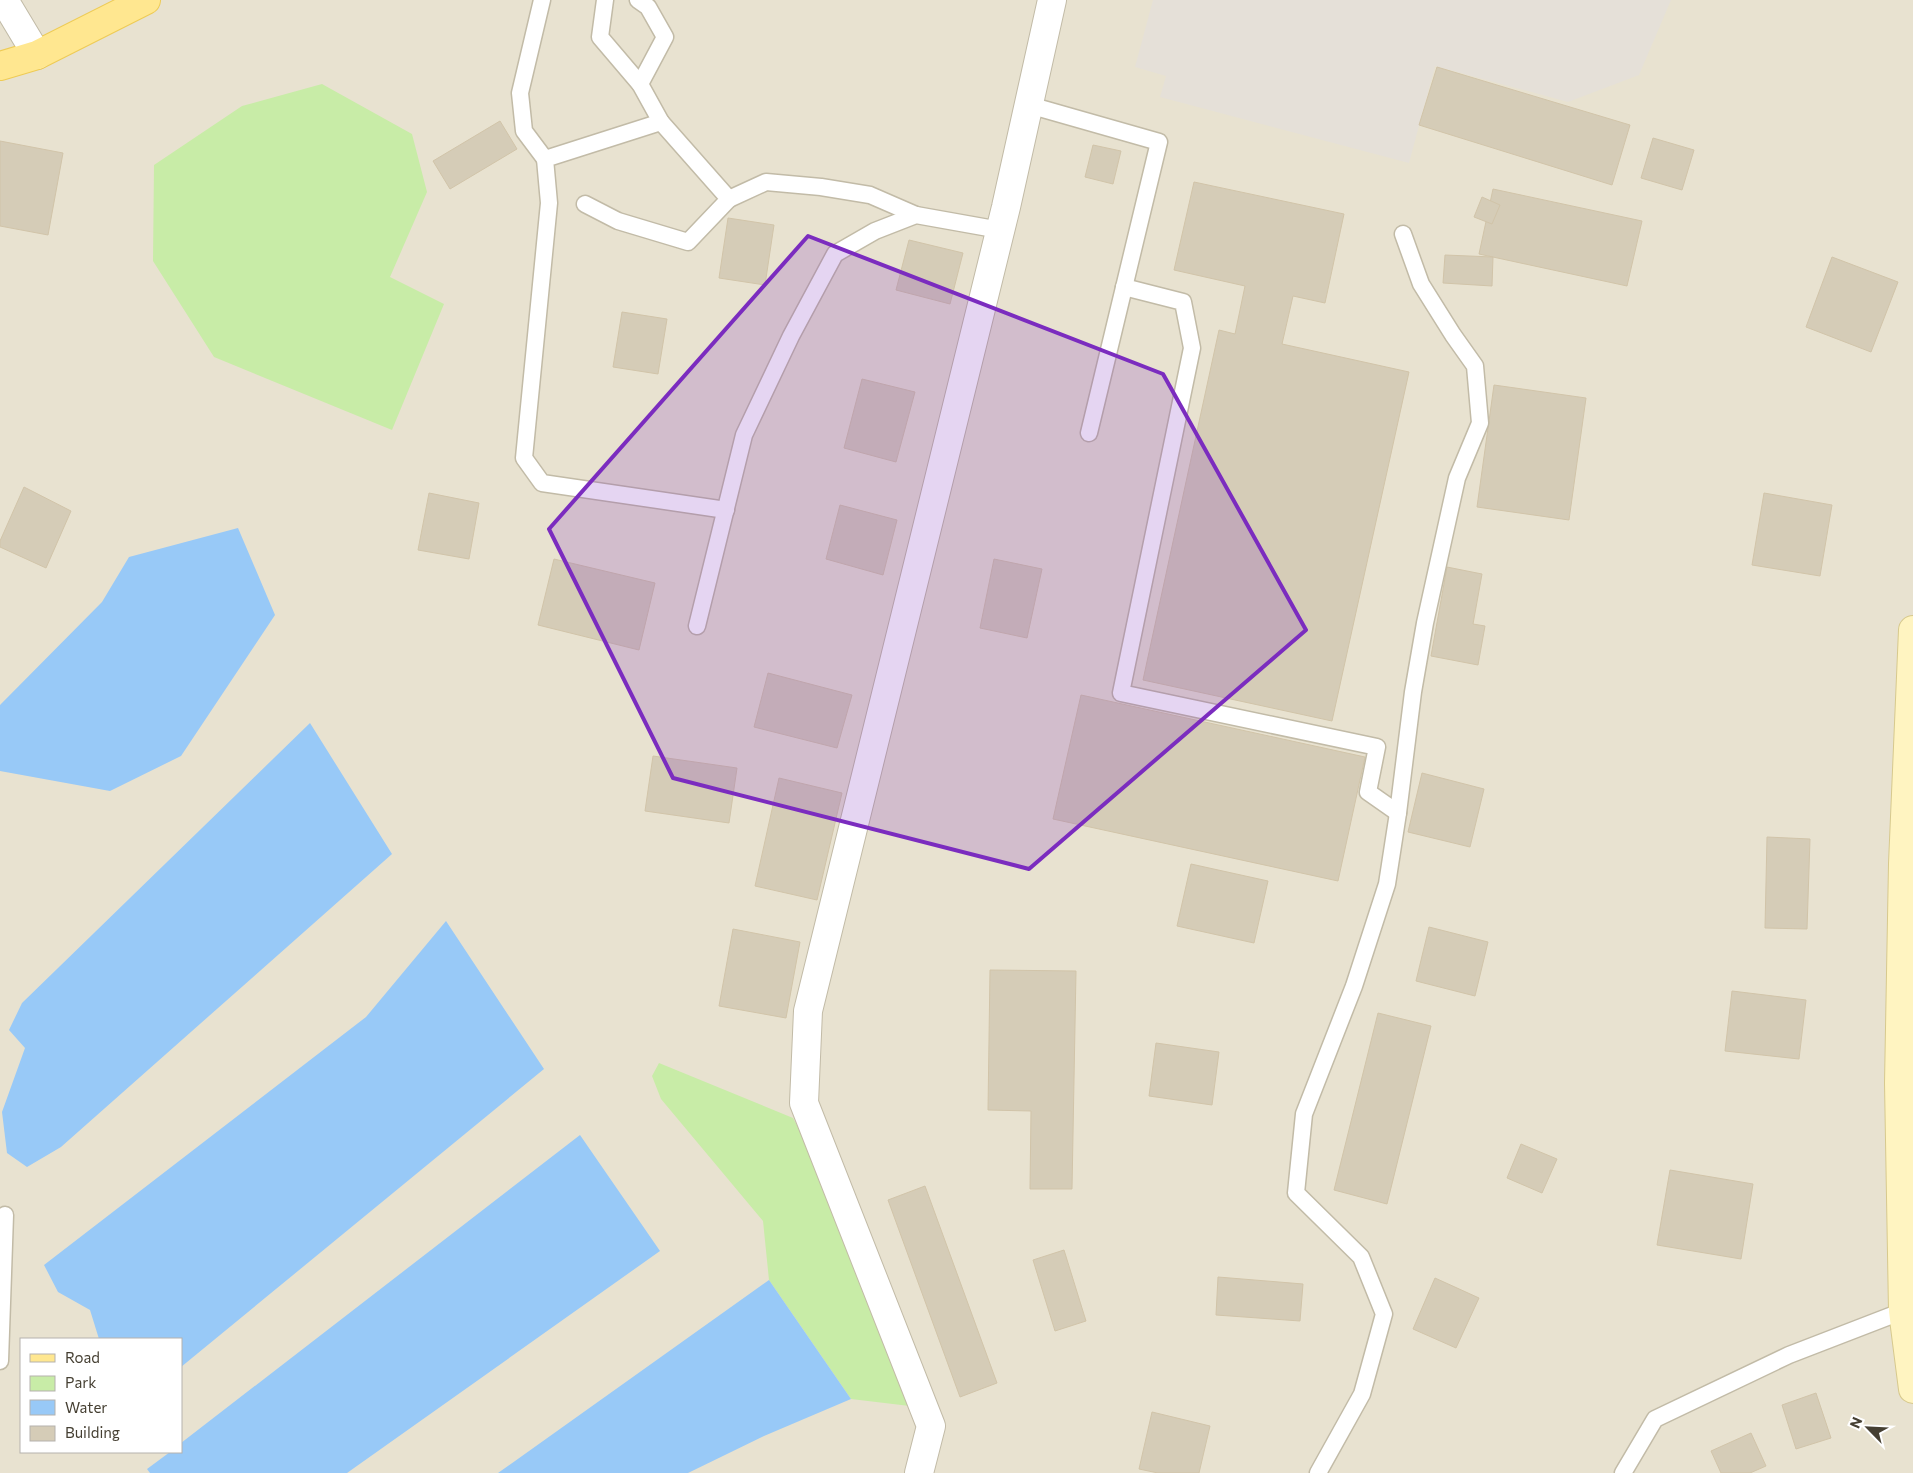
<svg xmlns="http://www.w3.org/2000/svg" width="1913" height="1473" font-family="Commissioner,sans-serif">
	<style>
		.residential { fill: #e8e2d0; fill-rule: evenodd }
		.industrial { fill: #e5e0d8 }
		.green { fill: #c8eca7 }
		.water { fill: #98c9f7 }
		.building { fill: #d5ccb7; stroke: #d1c4a9 }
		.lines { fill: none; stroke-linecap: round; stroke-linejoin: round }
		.service-casing { stroke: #c2bba7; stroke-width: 19 }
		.minor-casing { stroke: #c2bba7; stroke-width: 30 }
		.tertiary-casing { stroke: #c2bba7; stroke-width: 30 }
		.secondary-casing { stroke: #d7c98d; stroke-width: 30 }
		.primary-casing { stroke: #eecb55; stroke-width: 30 }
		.service { stroke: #fff; stroke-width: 16 }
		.minor { stroke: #fff; stroke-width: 28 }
		.tertiary { stroke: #fff; stroke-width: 28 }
		.secondary { stroke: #fff4c1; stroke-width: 28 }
		.primary { stroke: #ffe790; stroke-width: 28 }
		.marked { fill: #7b2cbf; fill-opacity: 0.2; stroke: #7b2cbf; stroke-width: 4; stroke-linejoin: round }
	</style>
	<rect width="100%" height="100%" fill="#f3efe2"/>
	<!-- residential -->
	<path class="residential" d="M0 0H1913V1473H0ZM21 1339H181V1452H21Z"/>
	<!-- industrial -->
	<polygon class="industrial" points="1153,0 1671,0 1639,75 1568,102 1435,66 1409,163 1160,97 1166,76 1135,67"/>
	<!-- green -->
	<g class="green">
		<polygon points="322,84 412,134 427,192 390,277 444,304 392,430 214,357 153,261 154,165 242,106"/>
		<polygon points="659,1063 793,1118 833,1192 918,1407 851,1399 769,1280 763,1221 661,1099 652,1076"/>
	</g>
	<!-- water -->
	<g class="water">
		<polygon points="238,528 275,615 181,756 110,791 0,771 0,705 102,602 129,557"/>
		<polygon points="310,723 392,854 61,1147 27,1167 7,1153 2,1112 25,1048 9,1030 22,1003"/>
		<polygon points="446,921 544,1069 181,1367 181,1339 99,1339 90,1310 58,1292 44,1265 366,1017"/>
		<polygon points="580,1135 660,1251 347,1473 150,1473 147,1469 170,1452 181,1452 181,1443"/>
		<polygon points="769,1280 851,1399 764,1436 688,1473 498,1473"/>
	</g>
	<!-- building -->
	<g class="building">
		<polygon points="1437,67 1630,125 1612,185 1419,125"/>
		<polygon points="500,121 517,149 450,189 433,161"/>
		<polygon points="1653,138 1694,150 1682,190 1641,178"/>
		<polygon points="0,141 63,153 48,235 0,226"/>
		<polygon points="1093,145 1121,151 1113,184 1085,177"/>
		<polygon points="1194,182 1344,214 1325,303 1293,296 1282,344 1409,372 1332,721 1143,680 1219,330 1235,334 1245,286 1174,270"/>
		<polygon points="1493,189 1642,221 1627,286 1479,254"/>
		<polygon points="1482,197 1500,205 1492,224 1474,217"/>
		<polygon points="728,218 774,225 765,285 719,278"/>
		<polygon points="909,240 963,253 950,304 896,290"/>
		<polygon points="1445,255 1493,257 1492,286 1443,283"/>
		<polygon points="1832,257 1898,282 1871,352 1806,327"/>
		<polygon points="622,312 667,319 658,374 613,367"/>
		<polygon points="862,379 915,392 896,462 844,448"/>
		<polygon points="1494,385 1586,398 1569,520 1477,507"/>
		<polygon points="24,487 71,511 46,568 0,547 0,541"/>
		<polygon points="429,493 479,503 469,559 418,550"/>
		<polygon points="1764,493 1832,505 1820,576 1752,565"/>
		<polygon points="840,505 897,520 883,575 826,559"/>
		<polygon points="554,559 655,583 639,650 538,625"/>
		<polygon points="994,559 1042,569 1027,638 980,628"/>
		<polygon points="1447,567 1482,574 1473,624 1485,626 1478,665 1431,656"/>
		<polygon points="768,673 852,695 837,748 754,727"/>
		<polygon points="1081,695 1365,757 1338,881 1053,819"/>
		<polygon points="653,756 737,768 729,823 645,811"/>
		<polygon points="1422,773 1484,789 1470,847 1408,832"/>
		<polygon points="779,778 842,793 817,900 755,886"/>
		<polygon points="1767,837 1810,839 1807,929 1765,928"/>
		<polygon points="1191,864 1268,881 1254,943 1177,926"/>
		<polygon points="1429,927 1488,942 1475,996 1416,981"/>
		<polygon points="733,929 800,942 786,1018 719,1006"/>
		<polygon points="990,970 1076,971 1072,1189 1030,1189 1031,1111 988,1110"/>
		<polygon points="1732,991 1806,1000 1799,1059 1725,1051"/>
		<polygon points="1378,1013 1431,1026 1387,1204 1334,1190"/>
		<polygon points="1156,1043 1219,1052 1212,1105 1149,1096"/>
		<polygon points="1521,1144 1557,1159 1542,1193 1507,1178"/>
		<polygon points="1670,1170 1753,1184 1741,1259 1657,1245"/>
		<polygon points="925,1186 997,1383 960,1397 888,1200"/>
		<polygon points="1064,1250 1086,1321 1055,1331 1033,1260"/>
		<polygon points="1218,1277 1303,1284 1300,1321 1216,1315"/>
		<polygon points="1435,1278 1479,1298 1456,1348 1413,1329"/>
		<polygon points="1816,1393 1831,1438 1796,1449 1782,1405"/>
		<polygon points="1152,1412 1210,1426 1199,1473 1158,1473 1139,1469"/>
		<polygon points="1751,1433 1766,1466 1750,1473 1721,1473 1711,1451"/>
	</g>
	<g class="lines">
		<!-- service casing -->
		<g class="service-casing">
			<g id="service">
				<polyline points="542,0 520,93 524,131 545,159"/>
				<polyline points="605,0 600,37 640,84"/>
				<polyline points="638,0 648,7 665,37 640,84 661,122"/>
				<polyline points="1029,105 1159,142 1089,433"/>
				<polyline points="729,199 766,182 821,187 870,195 916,215"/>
				<polyline points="585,204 618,221 688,242 729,199 661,122 545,159 549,203 524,458 542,483 726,510"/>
				<polyline points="1124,287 1183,302 1192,348 1121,693 1377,747 1368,792 1398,813"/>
				<polyline points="697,626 744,435 791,336 835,254 875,231 916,215 1000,230"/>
				<polyline points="0,1361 5,1215"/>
				<polyline points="1318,1473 1362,1394 1384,1314 1361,1257 1296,1193 1304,1114 1354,986 1387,884 1398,813 1413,692 1425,623 1457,478 1480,423 1475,366 1453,335 1421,284 1403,234"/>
				<polyline points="1623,1473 1655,1419 1789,1355 1903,1311"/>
			</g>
		</g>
		<!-- minor casing -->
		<g class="minor-casing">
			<polyline id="minor" points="919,1473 931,1426 804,1103 808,1011 1006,207 1052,0"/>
		</g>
		<!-- tertiary casing -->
		<g class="tertiary-casing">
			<polyline id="tertiary" points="4,0 37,55"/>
		</g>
		<!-- secondary casing -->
		<g class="secondary-casing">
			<polyline id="secondary" points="1913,630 1903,864 1899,1083 1903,1311 1913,1389"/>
		</g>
		<!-- primary casing -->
		<g class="primary-casing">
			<polyline id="primary" points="0,66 37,55 146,0"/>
		</g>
		<!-- service -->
		<use href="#service" class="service"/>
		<!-- minor -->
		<use href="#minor" class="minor"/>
		<!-- tertiary -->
		<use href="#tertiary" class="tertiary"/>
		<!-- secondary -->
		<use href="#secondary" class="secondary"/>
		<!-- primary -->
		<use href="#primary" class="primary"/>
	</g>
	<!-- marked area -->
	<path class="marked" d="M808 236 1163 374 1306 630 1029 869 673 778 549 529Z"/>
	<!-- legend -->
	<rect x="20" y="1338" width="162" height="115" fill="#ffffff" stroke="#b5b2ad"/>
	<rect x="30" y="1354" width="25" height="8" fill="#ffe790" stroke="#b5b2ad"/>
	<text x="65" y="1363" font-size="15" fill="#453f32">Road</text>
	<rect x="30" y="1376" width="25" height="15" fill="#c8eca7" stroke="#b5b2ad"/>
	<text x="65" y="1388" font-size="15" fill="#453f32">Park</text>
	<rect x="30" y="1400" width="25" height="15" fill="#98c9f7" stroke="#b5b2ad"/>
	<text x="65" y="1413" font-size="15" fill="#453f32">Water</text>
	<rect x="30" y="1426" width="25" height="15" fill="#d5ccb7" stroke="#b5b2ad"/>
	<text x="65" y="1438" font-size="15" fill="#453f32">Building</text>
	<!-- north arrow -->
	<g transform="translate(1868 1428) rotate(294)" stroke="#ffffff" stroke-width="4" paint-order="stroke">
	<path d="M0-4L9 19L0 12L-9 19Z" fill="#453f32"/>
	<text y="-8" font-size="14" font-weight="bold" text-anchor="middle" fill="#453f32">N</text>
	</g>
</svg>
